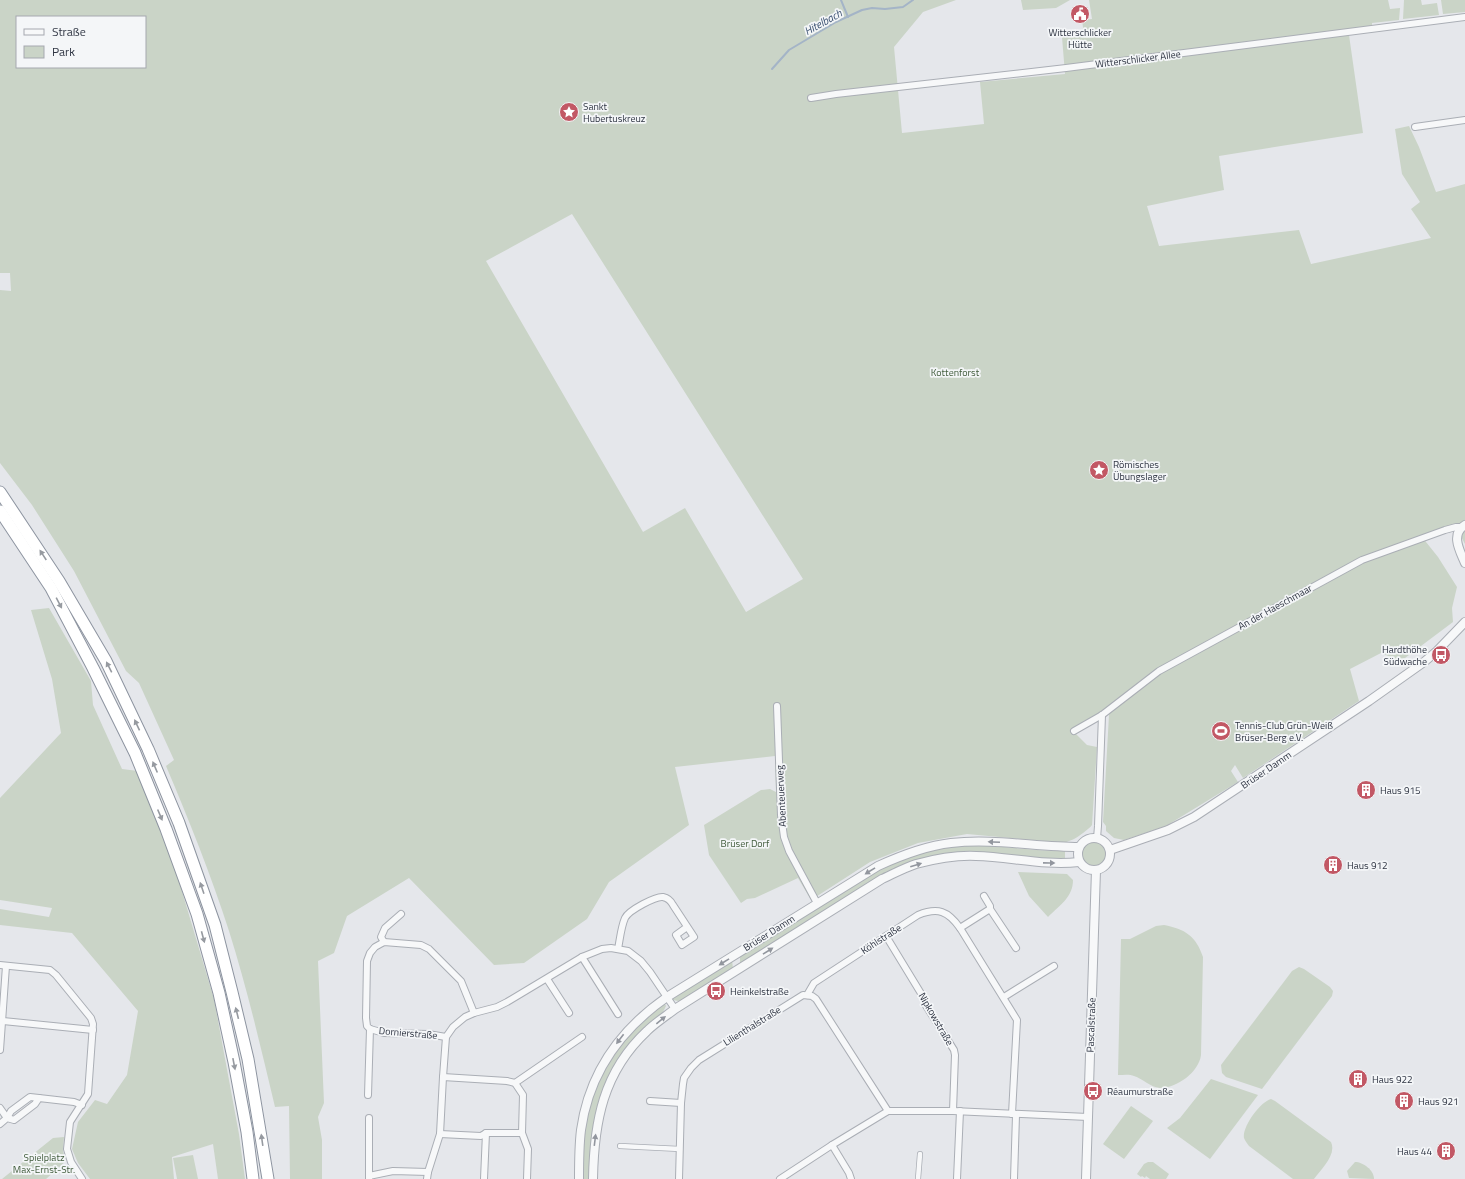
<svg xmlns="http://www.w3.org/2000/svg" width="1465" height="1179" font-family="'Titillium Web',sans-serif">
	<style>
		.green { fill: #cad4c7; fill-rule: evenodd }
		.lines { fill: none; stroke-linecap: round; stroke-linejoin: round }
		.stream { stroke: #a4b4c7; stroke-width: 2 }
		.pedestrian-casing { stroke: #aaaeb5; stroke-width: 6 }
		.minor-casing { stroke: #aaaeb5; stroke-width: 8 }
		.tertiary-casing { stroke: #aaaeb5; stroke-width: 10 }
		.motorway-casing { stroke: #8d94a0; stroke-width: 13 }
		.pedestrian { stroke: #f7f8f9; stroke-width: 4.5 }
		.minor { stroke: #f7f8f9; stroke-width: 6 }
		.tertiary { stroke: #f7f8f9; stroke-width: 8 }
		.motorway { stroke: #fff; stroke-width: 11 }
		.oneway { fill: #969aa0 }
		.oneway2 { fill: #92969e }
		.labels { text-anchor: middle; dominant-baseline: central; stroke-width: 3.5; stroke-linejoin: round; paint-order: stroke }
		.poi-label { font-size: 10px; fill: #2e3442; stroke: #f4f6f8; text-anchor: start }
		.street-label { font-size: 10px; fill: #2e3442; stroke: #f4f6f8 }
		.park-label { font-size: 10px; fill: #415c3c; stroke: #f4f6f8 }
		.water-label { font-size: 11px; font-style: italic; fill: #3c5272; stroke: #f4f6f8 }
	</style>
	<rect width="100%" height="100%" fill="#e5e7eb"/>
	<!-- green -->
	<g class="green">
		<path d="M0 0H956L923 12 894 47 902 133 984 124 980 82 1065 74 1062 37 1084 34 1082 20 1092 19 1089 0H1388L1390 9 1400 8 1399 20 1372 23V25L1349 35 1363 133 1219 156 1224 190 1147 206 1159 246 1299 230 1311 264 1431 238 1411 209 1420 202 1402 174 1395 129 1409 126 1419 147 1436 192 1465 184V544L1456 527 1422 537 1438 557 1457 587 1452 608 1453 622 1401 661 1381 653 1350 669 1359 701 1243 778 1235 765 1231 771 1238 782 1166 826 1124 840 1114 838 1106 831V826L1103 822 1109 715 1105 709 1087 721 1075 733 1087 745 1097 747 1092 825C1090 828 1078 837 1074 839 1071 841 1069 840 1065 843L967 834 918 843 870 862 811 900 798 878 755 898 747 899 741 903 709 855 704 825 761 790 770 789 776 792 775 756 675 767 689 825 609 882 587 919 524 963 494 965 409 878 347 916 334 953 318 961 324 1103 318 1117 322 1140V1179H290L289 1106 275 1107C261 1048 247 988 229 931 211 875 189 820 166 766L174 760 139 683 126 671 74 571 32 505 0 463V290L11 291 10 273H0ZM17 17H145V67H17ZM572 214 803 579 746 612 685 508 643 532 486 261Z"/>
		<polygon points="1021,0 1070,0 1056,8 1023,10"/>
		<polygon points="1404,0 1421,0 1422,5 1437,3 1439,15 1403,19"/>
		<polygon points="1441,0 1465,0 1465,12 1443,14"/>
		<polygon points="49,608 91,681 93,705 122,769 138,771 162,824 214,999 239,1134 245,1179 218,1179 213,1144 172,1157 174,1179 90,1179 78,1163 72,1149 78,1122 95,1100 107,1104 127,1075 138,1011 72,933 0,925 0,909 49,917 52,908 0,900 0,798 61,733 52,679 31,610"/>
		<circle cx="1094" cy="854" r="12"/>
		<path d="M972 845C1003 846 1034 851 1065 851V859L1038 858 995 853 967 852 884 875 867 884 740 964V955L873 872 918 853 950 846Z"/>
		<path d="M1018 872 1067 874 1073 880C1073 897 1060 905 1048 917L1029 896Z"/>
		<path d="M1164 925C1185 929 1196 936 1203 957L1201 1055C1199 1072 1177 1088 1160 1088 1150 1087 1143 1079 1134 1076 1130 1074 1123 1075 1118 1075L1121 939H1130L1156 926Z"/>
		<polygon points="732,960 733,969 684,1000 678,1001 673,1000 673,998"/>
		<polygon points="1299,967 1304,969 1330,987 1333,991 1332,996 1262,1089 1226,1077 1222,1073 1221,1065 1292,971"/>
		<path d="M665 1004 666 1006 663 1012 610 1076 603 1090 597 1106 593 1127 589 1179H584C581 1168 583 1156 584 1145 587 1100 604 1060 636 1028 645 1019 654 1010 665 1004Z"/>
		<polygon points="1211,1079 1258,1095 1210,1159 1167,1128 1180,1118"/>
		<path d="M1271 1099 1275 1101 1331 1142C1337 1155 1321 1169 1314 1179H1293L1249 1146C1247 1143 1245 1141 1244 1138 1242 1127 1260 1102 1271 1099Z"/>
		<polygon points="1131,1106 1153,1121 1124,1159 1103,1144"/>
		<polygon points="64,1137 63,1151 66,1161 46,1179 2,1179 53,1138"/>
		<polygon points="193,1155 198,1179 177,1179 173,1158"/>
		<polygon points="1148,1162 1153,1162 1169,1174 1166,1179 1150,1179 1146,1176 1145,1178 1142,1176 1141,1177 1137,1174 1144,1164"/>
		<path d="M1355 1162C1363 1162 1374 1170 1374 1179L1349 1178 1347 1171Z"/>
	</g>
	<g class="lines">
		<!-- stream -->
		<g class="stream">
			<polyline points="841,0 848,17"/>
			<polyline points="772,69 789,50 836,22 862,10 872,8 885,9 903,7 913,0"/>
		</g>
		<!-- pedestrian casing -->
		<g class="pedestrian-casing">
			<g id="pedestrian">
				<polyline points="620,1146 680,1149"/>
				<polyline points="918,1179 920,1154"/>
			</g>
		</g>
		<!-- minor casing -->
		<g class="minor-casing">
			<g id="minor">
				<polyline points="811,98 836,94 1066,68 1465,17"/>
				<polyline points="1415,127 1465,120"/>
				<polyline points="777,706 781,815 784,837 789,851 817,903"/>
				<polyline points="1074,731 1102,715 1159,671 1362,560 1445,530 1456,527 1461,527"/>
				<polyline points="1097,838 1098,826 1102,715"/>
				<polyline points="990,909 1016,948"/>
				<polyline points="960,928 990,909 990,906 984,896"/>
				<polyline points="886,936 925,1000 925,1004 954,1050 955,1055 953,1111"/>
				<polyline points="384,942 381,937 385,928 401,914"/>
				<path d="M618 949C620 939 621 927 625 918 629 910 656 896 663 897 668 898 671 901 673 905L694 937 682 945 676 935 687 927"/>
				<polyline points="582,957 618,1014"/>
				<polyline points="0,965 50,970 56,975 91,1018 93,1024 88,1094 70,1122 67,1149 71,1162 82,1179"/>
				<polyline points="547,979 569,1013"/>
				<path d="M807 995 814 983 918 915C938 907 948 911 960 928L1017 1020 1012 1114"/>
				<polyline points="1004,997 1054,966"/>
				<polyline points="3,1021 93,1030"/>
				<polyline points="446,1037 428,1034 384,1033 370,1029 367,1026 366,1018 367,961 370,953 375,947 384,942 421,945 429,949 461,981 474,1013"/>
				<polyline points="0,1050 6,966"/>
				<polyline points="443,1077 507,1081 515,1083 523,1095 522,1133 528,1149 527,1179"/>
				<polyline points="515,1083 582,1037"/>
				<polyline points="368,1095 370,1029"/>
				<polyline points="650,1101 681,1103"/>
				<polyline points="0,1108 7,1118 11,1111 30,1097 39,1098"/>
				<polyline points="0,1124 7,1118 14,1120 35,1104 39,1098 74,1102 82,1105"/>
				<polyline points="440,1134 481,1136 486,1133 522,1133"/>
				<polyline points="832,1145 849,1173 851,1179"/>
				<polyline points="369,1176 393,1171 428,1172"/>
				<polyline points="369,1179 369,1118"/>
				<polyline points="427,1179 428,1172 440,1134 443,1077 446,1037 453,1027 465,1017 474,1013 497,1007 507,1002 582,957 602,949 611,948 628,951 641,961 650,972 675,1009"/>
				<polyline points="484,1179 486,1133"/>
				<polyline points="679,1179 681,1103 683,1084 684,1078 691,1068 699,1060 803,995 812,996 816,999 888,1111"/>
				<polyline points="780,1179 832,1145 888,1111 953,1111 1088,1117"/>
				<polyline points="957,1179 960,1111"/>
				<polyline points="1014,1179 1016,1115"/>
			</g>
		</g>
		<!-- tertiary casing -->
		<g class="tertiary-casing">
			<g id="tertiary">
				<path d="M1465 525C1450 534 1460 551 1465 563"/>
				<circle cx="1094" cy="854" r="16"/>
				<polyline points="1110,850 1168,830 1194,817 1369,701 1424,662 1437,651 1465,622"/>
				<path d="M579 1179C579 1163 579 1146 581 1130 589 1073 621 1029 667 997L878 866C902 855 925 846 951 843 993 838 1036 847 1079 847"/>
				<path d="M593 1179C594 1122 603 1072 647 1031 655 1023 666 1016 675 1009L882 879C893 874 904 868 916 864 935 859 956 855 976 856 1011 857 1045 866 1079 862"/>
				<polyline points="1086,1179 1096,870"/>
			</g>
		</g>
		<!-- motorway casing -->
		<g class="motorway-casing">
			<g id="motorway">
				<polyline points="0,492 59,581 106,661 148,749 179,823 215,925 232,992 248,1059 268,1179"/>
				<polyline points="0,511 51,588 93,668 135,753 166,829 197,914 219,993 234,1062 247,1132 253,1179"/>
			</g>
		</g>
		<!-- pedestrian -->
		<use href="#pedestrian" class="pedestrian"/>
		<!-- minor -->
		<use href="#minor" class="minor"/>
		<!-- tertiary -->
		<use href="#tertiary" class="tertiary"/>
		<!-- motorway -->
		<use href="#motorway" class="motorway"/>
	</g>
	<!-- one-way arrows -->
	<defs><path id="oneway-solid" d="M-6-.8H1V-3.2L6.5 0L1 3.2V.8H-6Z"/></defs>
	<g class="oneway">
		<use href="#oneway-solid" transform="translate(43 555) rotate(-123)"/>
		<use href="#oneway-solid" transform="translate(59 603) rotate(62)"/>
		<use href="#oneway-solid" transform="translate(109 667) rotate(-117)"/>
		<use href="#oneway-solid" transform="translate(137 725) rotate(-115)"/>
		<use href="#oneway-solid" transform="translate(155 767) rotate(-113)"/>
		<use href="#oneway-solid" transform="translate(160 815) rotate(67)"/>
		<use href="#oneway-solid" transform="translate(202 888) rotate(-109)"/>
		<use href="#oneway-solid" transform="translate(203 937) rotate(75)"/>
		<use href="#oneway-solid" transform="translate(237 1013) rotate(-104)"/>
		<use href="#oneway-solid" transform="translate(234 1064) rotate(79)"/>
		<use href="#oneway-solid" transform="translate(262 1140) rotate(-98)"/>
	</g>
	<g class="oneway2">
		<use href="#oneway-solid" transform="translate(994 842) rotate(-178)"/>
		<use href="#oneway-solid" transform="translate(1049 863) rotate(1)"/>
		<use href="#oneway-solid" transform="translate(916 865) rotate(-17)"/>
		<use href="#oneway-solid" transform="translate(870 871) rotate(148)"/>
		<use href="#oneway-solid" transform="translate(768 951) rotate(-32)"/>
		<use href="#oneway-solid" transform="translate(724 962) rotate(148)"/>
		<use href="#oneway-solid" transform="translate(661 1020) rotate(-39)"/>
		<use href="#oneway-solid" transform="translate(620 1039) rotate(127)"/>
		<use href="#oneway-solid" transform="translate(595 1140) rotate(-83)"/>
	</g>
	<!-- icons -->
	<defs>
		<g id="civic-disc" transform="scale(1)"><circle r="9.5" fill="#c25865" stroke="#f4f6f8"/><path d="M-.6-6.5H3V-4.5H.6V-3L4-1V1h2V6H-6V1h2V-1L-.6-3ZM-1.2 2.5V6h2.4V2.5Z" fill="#fff"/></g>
		<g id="sight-disc" transform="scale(1)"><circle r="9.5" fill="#c25865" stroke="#f4f6f8"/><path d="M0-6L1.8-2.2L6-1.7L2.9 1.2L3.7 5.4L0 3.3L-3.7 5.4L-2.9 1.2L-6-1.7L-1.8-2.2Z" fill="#fff"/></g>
		<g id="bus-disc" transform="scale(1)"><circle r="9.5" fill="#c25865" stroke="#f4f6f8"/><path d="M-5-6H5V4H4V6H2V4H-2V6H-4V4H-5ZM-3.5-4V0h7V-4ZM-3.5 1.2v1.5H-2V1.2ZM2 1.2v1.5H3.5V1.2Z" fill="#fff"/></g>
		<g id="stadium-disc" transform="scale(1)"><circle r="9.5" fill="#c25865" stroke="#f4f6f8"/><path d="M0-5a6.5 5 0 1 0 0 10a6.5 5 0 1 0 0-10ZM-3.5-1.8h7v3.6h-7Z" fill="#fff"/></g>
		<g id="building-disc" transform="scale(1)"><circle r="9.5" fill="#c25865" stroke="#f4f6f8"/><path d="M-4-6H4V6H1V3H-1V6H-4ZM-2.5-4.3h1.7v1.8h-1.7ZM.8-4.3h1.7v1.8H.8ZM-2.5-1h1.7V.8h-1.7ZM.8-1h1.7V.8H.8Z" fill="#fff"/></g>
	</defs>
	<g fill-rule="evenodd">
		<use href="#civic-disc" x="1080" y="14"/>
		<use href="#sight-disc" x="569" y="112"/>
		<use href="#sight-disc" x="1099" y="470"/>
		<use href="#bus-disc" x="1441" y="655"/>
		<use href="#stadium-disc" x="1221" y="731"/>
		<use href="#building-disc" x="1366" y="790"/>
		<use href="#building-disc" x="1333" y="865"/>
		<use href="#bus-disc" x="716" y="991"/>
		<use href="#building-disc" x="1358" y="1079"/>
		<use href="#bus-disc" x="1093" y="1091"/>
		<use href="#building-disc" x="1404" y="1101"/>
		<use href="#building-disc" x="1446" y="1151"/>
	</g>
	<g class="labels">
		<!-- poi labels -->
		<g class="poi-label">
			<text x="1080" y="32" text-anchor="middle">Witterschlicker<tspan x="1080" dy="12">Hütte</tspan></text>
			<text x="583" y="106">Sankt<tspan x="583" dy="12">Hubertuskreuz</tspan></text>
			<text x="1113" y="464">Römisches<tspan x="1113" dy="12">Übungslager</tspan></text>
			<text x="1427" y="649" text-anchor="end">Hardthöhe<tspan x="1427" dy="12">Südwache</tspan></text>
			<text x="1235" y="725">Tennis-Club Grün-Weiß<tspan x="1235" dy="12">Brüser-Berg e.V.</tspan></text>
			<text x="1380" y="790">Haus 915</text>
			<text x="1347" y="865">Haus 912</text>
			<text x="730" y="991">Heinkelstraße</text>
			<text x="1372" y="1079">Haus 922</text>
			<text x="1107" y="1091">Réaumurstraße</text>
			<text x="1418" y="1101">Haus 921</text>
			<text x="1432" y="1151" text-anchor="end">Haus 44</text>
		</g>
		<!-- street labels -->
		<g class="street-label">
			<text transform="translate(1138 59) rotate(-7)">Witterschlicker Allee</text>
			<text transform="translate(1275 607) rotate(-29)">An der Haeschmaar</text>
			<text transform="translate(1266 770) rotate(-34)">Brüser Damm</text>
			<text transform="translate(781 796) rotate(-93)">Abenteuerweg</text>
			<text transform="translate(769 933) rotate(-32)">Brüser Damm</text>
			<text transform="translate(881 939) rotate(-33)">Köhlstraße</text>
			<text transform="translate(936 1019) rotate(60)">Nipkowstraße</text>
			<text transform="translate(1091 1025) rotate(-88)">Pascalstraße</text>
			<text transform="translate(752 1026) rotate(-32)">Lilienthalstraße</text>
			<text transform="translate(408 1033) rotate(5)">Dornierstraße</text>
		</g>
		<!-- park labels -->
		<g class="park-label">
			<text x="955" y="372">Kottenforst</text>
			<text x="745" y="843">Brüser Dorf</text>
			<text x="44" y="1157">Spielplatz<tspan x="44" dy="12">Max-Ernst-Str.</tspan></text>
		</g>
		<!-- water labels -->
		<g class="water-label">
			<text transform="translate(823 22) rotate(-29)">Hitelbach</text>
		</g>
	</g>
	<!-- legend -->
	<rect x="16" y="16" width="130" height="52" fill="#f4f6f8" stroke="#a5a8af"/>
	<rect x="24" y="29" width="20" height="6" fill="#f7f8f9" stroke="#a5a8af"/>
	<text x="52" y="36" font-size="12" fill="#2e3442">Straße</text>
	<rect x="24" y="46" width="20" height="12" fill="#cad4c7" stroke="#a5a8af"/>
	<text x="52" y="56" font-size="12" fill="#2e3442">Park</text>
</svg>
